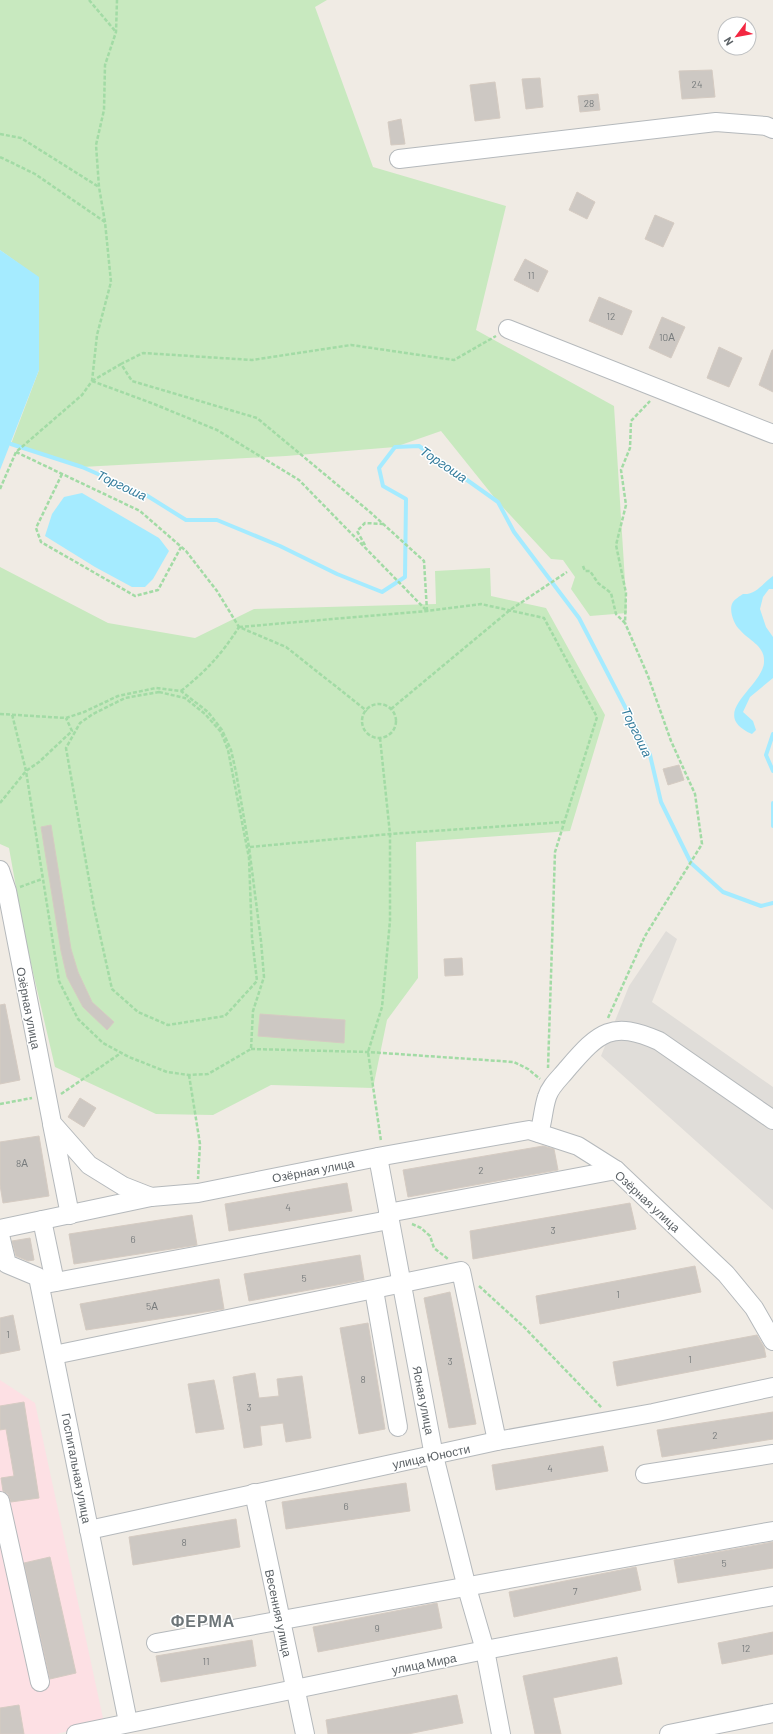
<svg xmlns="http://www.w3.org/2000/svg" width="773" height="1734" font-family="Barlow,sans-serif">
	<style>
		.industrial { fill: #e0ddd9 }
		.medical { fill: #fde0e4 }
		.green { fill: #c8e9bf }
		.water { fill: #a5ebff }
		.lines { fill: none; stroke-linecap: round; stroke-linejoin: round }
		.stream { stroke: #a5ebff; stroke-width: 4 }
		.building { fill: #cdc8c3; stroke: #d5cbc2 }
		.minor-casing { stroke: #b5b9bc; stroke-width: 20 }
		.path { stroke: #a2dba5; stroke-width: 2.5; stroke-dasharray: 4 2; stroke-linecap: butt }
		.minor { stroke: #fff; stroke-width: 18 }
		.labels { text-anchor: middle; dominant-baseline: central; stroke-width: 3; stroke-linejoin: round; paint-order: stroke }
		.number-label { font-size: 10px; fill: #787c7d }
		.street-label { font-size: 12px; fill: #5c6266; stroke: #fff }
		.water-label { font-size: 13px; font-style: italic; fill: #347c9c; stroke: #fff }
		.district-label { font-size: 16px; font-weight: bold; letter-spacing: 1px; fill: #6d7578; stroke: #fff }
	</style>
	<rect width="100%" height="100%" fill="#f0ebe4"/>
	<!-- industrial -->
	<polygon class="industrial" points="666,931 677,939 652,1002 773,1087 773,1210 601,1056 629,986"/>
	<!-- medical -->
	<polygon class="medical" points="0,1380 35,1403 104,1723 56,1734 0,1734"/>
	<!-- green -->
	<g class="green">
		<polygon points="0,0 327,0 315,7 373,167 506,206 476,330 614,406 627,613 590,616 571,589 575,577 563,560 551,559 498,502 441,431 395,447 286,456 82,467 11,444 39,370 39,278 0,250"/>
		<polygon points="0,567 108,623 195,638 254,609 436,604 435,571 490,568 491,596 546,608 605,715 570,831 416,842 418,978 387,1020 373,1088 271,1085 213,1115 156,1114 55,1067 25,938 9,848 0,844"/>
	</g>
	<!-- water -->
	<g class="water">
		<polygon points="0,250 39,277 39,370 0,470"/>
		<polygon points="82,493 159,538 169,551 153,579 145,587 132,587 95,567 45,536 52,514 64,497"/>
		<path d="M773 576V589H769L763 597 760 609 766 627 773 637V678L750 697 743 712 753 721 756 730 752 734C705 713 766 686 764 660 764 645 748 640 740 630 734 625 728 609 733 602 735 599 740 596 743 594 756 595 763 583 773 576Z"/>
	</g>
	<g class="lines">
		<!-- stream -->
		<g class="stream">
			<polyline points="11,444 82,467 146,495 186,520 217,520 280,546 337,574 382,592 405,577 406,499 383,486 379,468 395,447 419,446 498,502 514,532 579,618 650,755 661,802 691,863 723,892 761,906 773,903"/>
			<polyline points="773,734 766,755 773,771"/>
			<polyline points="773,803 773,826"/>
		</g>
	</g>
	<!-- building -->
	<g class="building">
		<polygon points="712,70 715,97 682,99 679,71"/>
		<polygon points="540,78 543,107 526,109 522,79"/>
		<polygon points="495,82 500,118 475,121 470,85"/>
		<polygon points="598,94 600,110 580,112 578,96"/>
		<polygon points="401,119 405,144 391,145 388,122"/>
		<polygon points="577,192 595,202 587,219 569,210"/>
		<polygon points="655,215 674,223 663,247 645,239"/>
		<polygon points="525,259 548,271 538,292 514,280"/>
		<polygon points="599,297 632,311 622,335 589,321"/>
		<polygon points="662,317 685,327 671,358 649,348"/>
		<polygon points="719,347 742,358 729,387 707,378"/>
		<polygon points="772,350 773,350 773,392 759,385"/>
		<polygon points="679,765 684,780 668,785 663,769"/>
		<polygon points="51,825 71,949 78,972 92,1002 114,1022 107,1030 83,1007 67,977 61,951 41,827"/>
		<polygon points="462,958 463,975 445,976 444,959"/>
		<polygon points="5,1004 20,1080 0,1084 0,1005"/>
		<polygon points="260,1014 345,1020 344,1043 258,1036"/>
		<polygon points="80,1098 96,1108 84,1127 68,1117"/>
		<polygon points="39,1136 49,1196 3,1203 0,1185 0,1142"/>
		<polygon points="543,1146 554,1149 558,1170 408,1197 403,1170"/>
		<polygon points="347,1183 352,1211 229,1231 225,1204"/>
		<polygon points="630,1203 636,1229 473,1259 470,1231"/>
		<polygon points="192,1215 197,1245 74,1264 69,1234"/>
		<polygon points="30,1238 34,1260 28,1261 16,1256 12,1241"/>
		<polygon points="360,1255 364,1280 249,1301 244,1274"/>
		<polygon points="695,1266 701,1292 540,1324 536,1296"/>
		<polygon points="219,1279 224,1309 86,1330 80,1304"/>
		<polygon points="450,1292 476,1424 449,1428 424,1298"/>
		<polygon points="13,1315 20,1350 0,1354 0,1318"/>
		<polygon points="368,1323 385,1429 359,1434 340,1328"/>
		<polygon points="757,1335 764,1347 766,1357 617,1386 613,1362"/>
		<polygon points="255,1373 259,1398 279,1396 277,1379 302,1376 311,1438 286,1442 283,1423 260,1426 262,1445 244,1448 233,1377"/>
		<polygon points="214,1380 224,1429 196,1433 188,1384"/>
		<polygon points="24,1402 39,1498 11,1502 8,1494 3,1491 1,1478 14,1476 6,1429 0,1430 0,1406"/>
		<polygon points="773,1412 773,1439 662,1457 657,1430"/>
		<polygon points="603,1446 608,1471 496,1490 492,1465"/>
		<polygon points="406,1483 410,1511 286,1529 282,1502"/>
		<polygon points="236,1519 240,1547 133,1565 129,1537"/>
		<polygon points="773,1542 773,1568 678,1583 674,1560"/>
		<polygon points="50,1557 76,1673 50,1679 24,1563"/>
		<polygon points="636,1567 641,1590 514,1617 509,1592"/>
		<polygon points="437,1603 442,1628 318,1652 313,1627"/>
		<polygon points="773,1632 773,1654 722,1664 718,1643"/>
		<polygon points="252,1640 256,1666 161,1682 156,1656"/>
		<polygon points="617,1657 622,1684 553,1698 561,1734 535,1734 523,1676"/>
		<polygon points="457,1695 463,1723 408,1734 328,1734 326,1720"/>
		<polygon points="19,1705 24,1734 0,1734 0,1708"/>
	</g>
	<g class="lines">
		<!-- minor casing -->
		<g class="minor-casing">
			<g id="minor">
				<polyline points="399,159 716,122 766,126 773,129"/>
				<polyline points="508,329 773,434"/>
				<polyline points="0,870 7,891 52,1123 89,1165 123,1186 151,1197 198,1193 383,1156 529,1130 578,1146 616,1170 726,1274 754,1308 773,1341"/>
				<polyline points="52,1124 70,1215"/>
				<path d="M539 1133C543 1121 543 1109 547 1097 550 1086 561 1077 568 1068 599 1032 612 1020 659 1041L773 1120"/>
				<polyline points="378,1157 434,1456 467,1588 485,1650 501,1734"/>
				<polyline points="388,1213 616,1170"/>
				<polyline points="42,1220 55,1282"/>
				<polyline points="0,1229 151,1197"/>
				<polyline points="0,1235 7,1264 38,1277 128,1722"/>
				<polyline points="40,1285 389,1220"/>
				<polyline points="374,1290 398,1427"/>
				<polyline points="54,1355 461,1271 497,1441"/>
				<polyline points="645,1474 773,1454"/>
				<polyline points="254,1493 305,1734"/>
				<polyline points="0,1501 40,1682"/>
				<polyline points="89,1530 497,1441 653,1413 773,1387"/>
				<polyline points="156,1643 773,1531"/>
				<polyline points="76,1734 485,1650 773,1596"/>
				<polyline points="669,1734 773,1713"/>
			</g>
		</g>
		<!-- path -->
		<g class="path">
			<polyline points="89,0 116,32"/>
			<polyline points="0,134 21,138 99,187"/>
			<polyline points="0,157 35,174 105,222"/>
			<polyline points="92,381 154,404 217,430 299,480 427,611"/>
			<polyline points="92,381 121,364"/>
			<polyline points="16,452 140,511 186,551 217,591 239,627 286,647 367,711"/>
			<polyline points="62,474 36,528 41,542 135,596 158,590 181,547"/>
			<polyline points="0,489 16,452 82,395 92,381 97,335 111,282 105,222 99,187 96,145 104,110 105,65 116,32 117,0"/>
			<polyline points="365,545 357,531 365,523 383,524"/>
			<polyline points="583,566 585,571 590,571 598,583 611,593 616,614 625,623 626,593 616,545 626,505 621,470 630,448 631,421 650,401"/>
			<polyline points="427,611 424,561 370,512 257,418 132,381 121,364 143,353 252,360 351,345 454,360 496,336"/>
			<polyline points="239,627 427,611 481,604 544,618 597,717 555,852 548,1068"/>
			<path d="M181 691C207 670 221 655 239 627"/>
			<polygon points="159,692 185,698 205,714 221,732 228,750 249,858 252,938 257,981 225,1016 168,1025 138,1012 112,989 94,908 66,748 80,723 93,714 125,698"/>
			<circle cx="379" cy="721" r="17"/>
			<polyline points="391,709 510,610 567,572"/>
			<polyline points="0,714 66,718 84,712 118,696 156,688 181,691 208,712 222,730 231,750 236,772 249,847 261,941 264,977 253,1011 251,1049 208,1074 189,1075 167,1072 129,1057 103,1043 78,1019 59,981 26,771 12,714"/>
			<polyline points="380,738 390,834 390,921 382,1007 368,1052 381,1141"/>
			<polyline points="0,803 26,771 39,762 72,731 66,718"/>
			<polyline points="250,847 390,834 564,822"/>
			<polyline points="20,887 42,879"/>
			<polyline points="608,1018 645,936 702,844 695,794 671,741 648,676 625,623"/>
			<polyline points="251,1049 368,1052 514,1062 528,1069 540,1079"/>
			<polyline points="189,1075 200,1144 198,1179"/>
			<polyline points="61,1094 121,1053"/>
			<polyline points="0,1104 32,1098"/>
			<polyline points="412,1224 421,1228 430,1236 434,1248 448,1259"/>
			<polyline points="479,1286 524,1327 602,1408"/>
		</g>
		<!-- minor -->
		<use href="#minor" class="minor"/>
	</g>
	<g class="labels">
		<!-- number labels -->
		<g class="number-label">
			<text x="697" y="84">24</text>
			<text x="589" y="103">28</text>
			<text x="531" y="275">11</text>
			<text x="611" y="316">12</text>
			<text x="667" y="337">10А</text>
			<text x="22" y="1163">8А</text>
			<text x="481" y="1170">2</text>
			<text x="288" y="1207">4</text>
			<text x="553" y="1230">3</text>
			<text x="133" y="1239">6</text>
			<text x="304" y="1278">5</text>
			<text x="618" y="1294">1</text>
			<text x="152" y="1306">5А</text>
			<text x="8" y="1334">1</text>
			<text x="690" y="1359">1</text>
			<text x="450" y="1361">3</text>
			<text x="363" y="1379">8</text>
			<text x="249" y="1407">3</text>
			<text x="715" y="1435">2</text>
			<text x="550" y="1468">4</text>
			<text x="346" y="1506">6</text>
			<text x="184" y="1542">8</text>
			<text x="724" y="1563">5</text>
			<text x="575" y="1591">7</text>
			<text x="377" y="1628">9</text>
			<text x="746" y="1648">12</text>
			<text x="206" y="1661">11</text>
		</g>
		<!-- street labels -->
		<g class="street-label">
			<text transform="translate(29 1008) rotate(79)">Озёрная улица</text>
			<text transform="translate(313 1170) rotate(-11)">Озёрная улица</text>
			<text transform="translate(648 1201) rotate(43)">Озёрная улица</text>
			<text transform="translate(424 1400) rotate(79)">Ясная улица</text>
			<text transform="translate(431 1456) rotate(-12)">улица Юности</text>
			<text transform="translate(77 1468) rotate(79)">Госпитальная улица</text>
			<text transform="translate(279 1613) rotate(78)">Весенняя улица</text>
			<text transform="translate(424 1663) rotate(-11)">улица Мира</text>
		</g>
		<!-- water labels -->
		<g class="water-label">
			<text transform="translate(444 464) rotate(34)">Торгоша</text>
			<text transform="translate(122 485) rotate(25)">Торгоша</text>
			<text transform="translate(637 732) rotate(64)">Торгоша</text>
		</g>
		<!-- district labels -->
		<g class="district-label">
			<text x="203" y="1620">ФЕРМА</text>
		</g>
	</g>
	<!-- north arrow -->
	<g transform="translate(737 36) rotate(238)"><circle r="19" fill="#ffffff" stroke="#bec0c2"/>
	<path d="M0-3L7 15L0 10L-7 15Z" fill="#f32741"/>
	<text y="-6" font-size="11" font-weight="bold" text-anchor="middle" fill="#5c6266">N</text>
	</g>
</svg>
